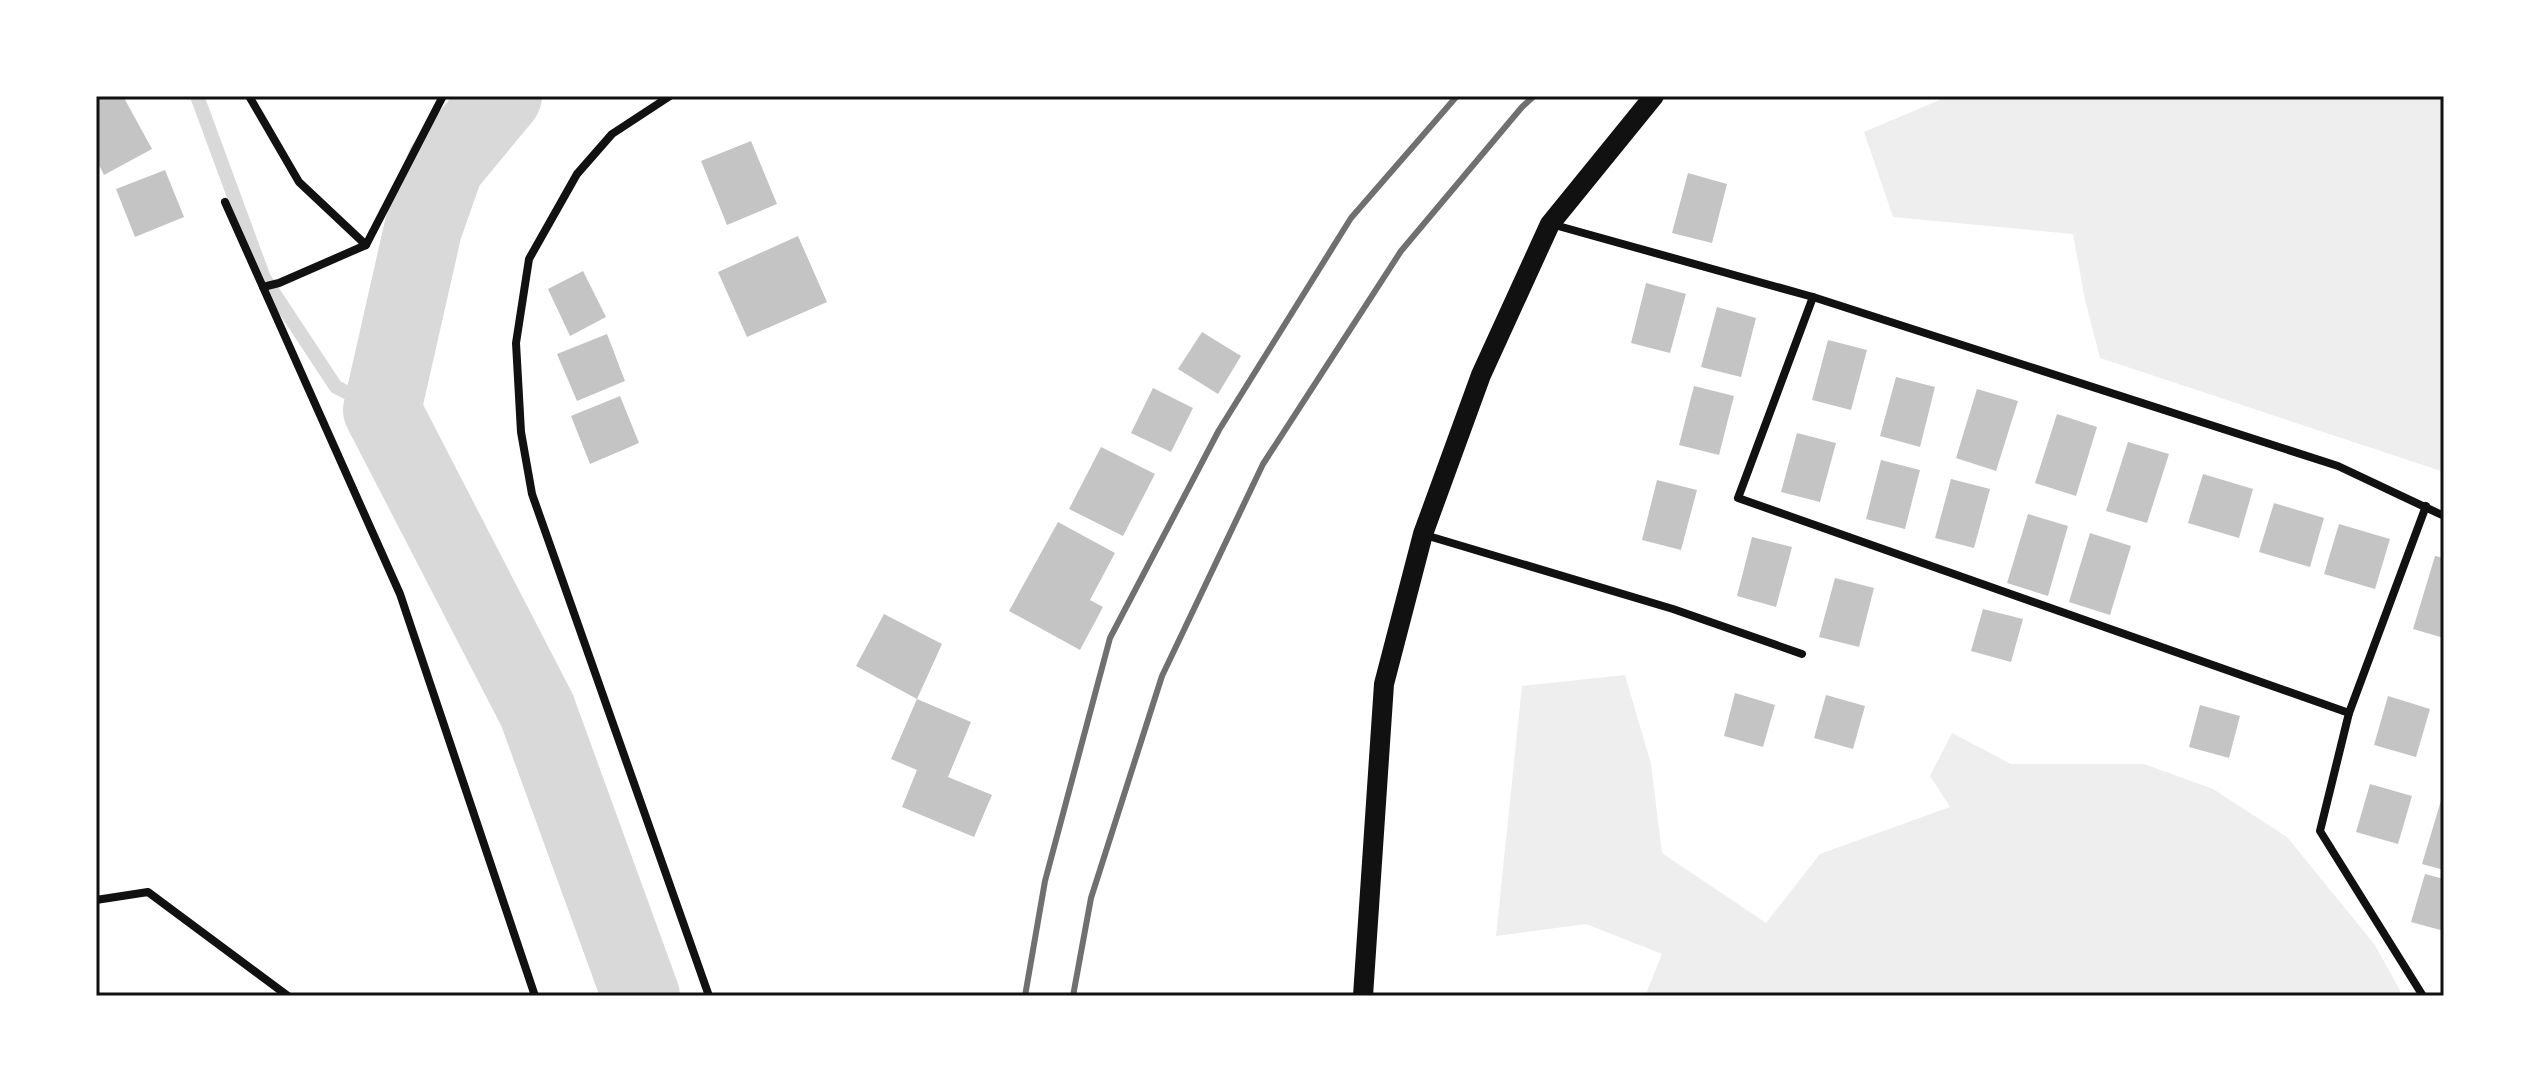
<svg xmlns="http://www.w3.org/2000/svg" width="2540" height="1092" font-family="'Source Sans 3',sans-serif">
	<style>
		.green { fill: #eee }
		.lines { fill: none; stroke-linecap: round; stroke-linejoin: round }
		.stream { stroke: #d9d9d9; stroke-width: 14 }
		.river { stroke: #d9d9d9; stroke-width: 78 }
		.building { fill: #c4c4c4 }
		.minor { stroke: #111; stroke-width: 8 }
		.primary { stroke: #111; stroke-width: 20 }
		.rail { stroke: #707070; stroke-width: 6 }
		.neatline { fill: none; stroke: #111; stroke-width: 3 }
	</style>
	<rect width="100%" height="100%" fill="#fff"/>
	<!-- green -->
	<g class="green">
		<polygon points="1949,96 2444,96 2444,472 2100,358 2085,300 2073,234 1893,217 1864,132"/>
		<polygon points="1625,675 1651,764 1662,853 1766,923 1820,854 1950,807 1930,776 1952,733 2011,764 2144,764 2213,789 2287,837 2375,945 2403,996 1645,996 1662,954 1586,924 1496,936 1522,686"/>
	</g>
	<g class="lines">
		<!-- stream -->
		<polyline class="stream" points="197,96 264,278 336,387 382,410"/>
		<!-- river -->
		<polyline class="river" points="503,96 445,166 423,229 382,410 537,710 641,996"/>
	</g>
	<!-- building -->
	<g class="building">
		<polygon points="123,96 152,149 104,175 96,159 96,97"/>
		<polygon points="751,141 777,204 727,225 701,161"/>
		<polygon points="165,170 184,217 135,237 116,189"/>
		<polygon points="1688,173 1727,184 1712,243 1672,233"/>
		<polygon points="798,236 827,302 747,337 718,272"/>
		<polygon points="583,271 606,317 570,336 548,289"/>
		<polygon points="1646,283 1686,294 1670,353 1631,343"/>
		<polygon points="1717,307 1756,318 1741,377 1701,367"/>
		<polygon points="1202,332 1241,356 1218,394 1178,369"/>
		<polygon points="607,334 625,381 577,401 557,354"/>
		<polygon points="1828,340 1867,350 1851,410 1812,400"/>
		<polygon points="1896,377 1935,387 1920,447 1880,436"/>
		<polygon points="1694,386 1734,396 1719,455 1679,445"/>
		<polygon points="1153,388 1193,408 1171,452 1131,433"/>
		<polygon points="1977,389 2018,401 1996,471 1956,458"/>
		<polygon points="620,396 639,443 590,464 571,416"/>
		<polygon points="2057,414 2097,427 2076,496 2035,483"/>
		<polygon points="1797,433 1836,443 1820,502 1781,492"/>
		<polygon points="2128,442 2169,454 2147,523 2106,511"/>
		<polygon points="1101,447 1155,474 1123,536 1069,509"/>
		<polygon points="1881,460 1920,470 1905,529 1866,519"/>
		<polygon points="2203,474 2253,489 2239,538 2188,523"/>
		<polygon points="1951,479 1990,489 1974,548 1935,538"/>
		<polygon points="1657,480 1697,490 1681,550 1642,540"/>
		<polygon points="2274,503 2324,518 2310,567 2259,552"/>
		<polygon points="2028,514 2068,526 2048,596 2007,583"/>
		<polygon points="1058,522 1115,553 1090,600 1103,607 1080,650 1009,611"/>
		<polygon points="2339,524 2390,539 2375,589 2324,574"/>
		<polygon points="2090,533 2131,546 2110,615 2069,602"/>
		<polygon points="1752,537 1792,547 1776,607 1737,596"/>
		<polygon points="2435,556 2444,558 2444,638 2413,629"/>
		<polygon points="1835,578 1874,588 1859,647 1819,637"/>
		<polygon points="1983,609 2023,619 2011,662 1971,651"/>
		<polygon points="884,614 942,644 917,699 971,722 948,777 992,795 974,837 902,807 917,770 891,759 917,699 856,666"/>
		<polygon points="1735,693 1775,705 1763,747 1724,736"/>
		<polygon points="1826,695 1865,706 1853,749 1814,738"/>
		<polygon points="2388,696 2430,709 2416,757 2374,745"/>
		<polygon points="2200,705 2240,716 2229,758 2189,747"/>
		<polygon points="2370,784 2412,796 2398,844 2356,832"/>
		<polygon points="2443,794 2444,794 2444,870 2422,864"/>
		<polygon points="2425,874 2444,879 2444,931 2411,922"/>
	</g>
	<g class="lines">
		<!-- minor -->
		<g class="minor">
			<polyline points="249,96 299,182 366,245"/>
			<polyline points="670,96 612,134 577,174 529,259 516,343 521,432 532,494 709,996"/>
			<polyline points="225,202 400,594 535,996"/>
			<polyline points="1551,224 1813,297 2338,466 2444,516"/>
			<polyline points="263,287 279,283 366,245 443,96"/>
			<polyline points="1813,297 1738,498 2349,713 2320,831 2423,996"/>
			<polyline points="1425,535 1673,609 1802,654"/>
			<polyline points="2349,713 2426,506"/>
			<polyline points="96,900 148,892 288,996"/>
		</g>
		<!-- primary -->
		<polyline class="primary" points="1363,996 1384,684 1423,534 1481,375 1550,224 1654,96"/>
		<!-- rail -->
		<g class="rail">
			<polyline points="1025,996 1045,881 1110,638 1219,430 1351,218 1457,96"/>
			<polyline points="1073,996 1091,898 1162,676 1263,464 1401,251 1522,107 1534,96"/>
		</g>
	</g>
	<!-- border -->
	<rect width="2540" height="1092" fill="none" stroke="#ffffff" stroke-width="196"/>
	<rect x="98" y="98" width="2344" height="896" class="neatline"/>
</svg>
